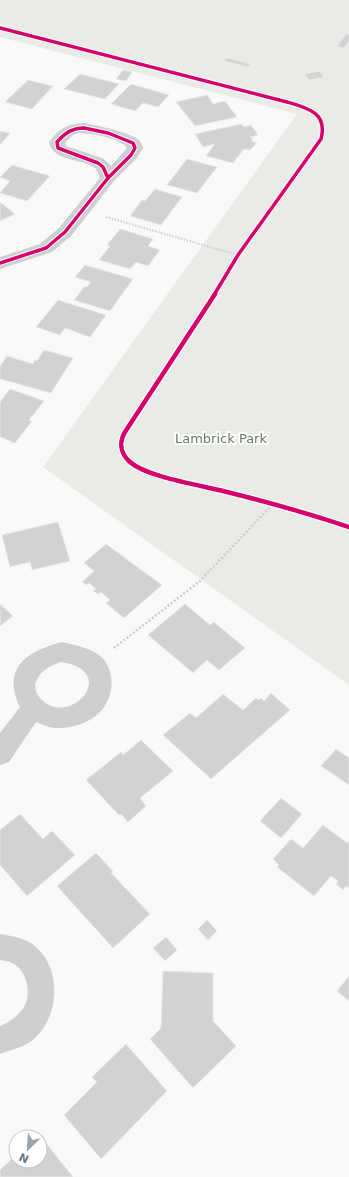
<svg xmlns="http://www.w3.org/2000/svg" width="349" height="1177" font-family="'DejaVu Sans',sans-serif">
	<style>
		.green { fill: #e8ebe6 }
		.building { fill: #d0d2d3; stroke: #e8e8e8 }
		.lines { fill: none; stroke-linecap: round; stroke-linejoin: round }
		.path-far1 { stroke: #cbcccd; stroke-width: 2; stroke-dasharray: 1.5 1.5; stroke-linecap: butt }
		.path { stroke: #cbcccd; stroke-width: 2.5; stroke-dasharray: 2 2; stroke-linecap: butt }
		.street { fill: #cecfd0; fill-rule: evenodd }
		.cycleway-far1-casing { stroke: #fff; stroke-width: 5.5 }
		.cycleway-casing { stroke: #fff; stroke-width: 7 }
		.cycleway-far1 { stroke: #d6006c; stroke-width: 3.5 }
		.cycleway { stroke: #d6006c; stroke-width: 4.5 }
		.labels { text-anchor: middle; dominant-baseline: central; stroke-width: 4; stroke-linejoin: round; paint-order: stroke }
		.park-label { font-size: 13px; fill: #687a64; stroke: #fff }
	</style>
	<rect width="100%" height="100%" fill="#f9f9f9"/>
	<!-- green -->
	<polygon class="green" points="0,0 349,0 349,685 43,467 297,114 0,37"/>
	<!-- building -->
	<g class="building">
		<polygon points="346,34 349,35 349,41 344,48 337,46"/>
		<polygon points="227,58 250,64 248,67 224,61"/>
		<polygon points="123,70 132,72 126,81 116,79"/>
		<polygon points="319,71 324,77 309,80 305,74"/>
		<polygon points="80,74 119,84 105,99 64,89"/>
		<polygon points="28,80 53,86 32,109 5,102"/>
		<polygon points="131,84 169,95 158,107 143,103 135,111 111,104"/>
		<polygon points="207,95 213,104 225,101 237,117 195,126 176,102"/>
		<polygon points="242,124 244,127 251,125 258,135 250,137 253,138 251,141 257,143 250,150 244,149 233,163 206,156 215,144 203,147 195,134"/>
		<polygon points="0,131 10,133 0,145"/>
		<polygon points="187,159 217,167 197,193 167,185"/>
		<polygon points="12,165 50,176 27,201 0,193 10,181 0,177"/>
		<polygon points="155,189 182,197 161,225 130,216 142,200 145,201"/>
		<polygon points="0,202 15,214 0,221"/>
		<polygon points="120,229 153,239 148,246 160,250 148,266 136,262 130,269 99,260 110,246 107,245"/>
		<polygon points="85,265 133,279 110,311 74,300 85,286 87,287 91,282 75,277"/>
		<polygon points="58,300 106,315 90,337 65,328 60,335 36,327"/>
		<polygon points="44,350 73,358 51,393 0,379 0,366 7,356 33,364 35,360 37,361"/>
		<polygon points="10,389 44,401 29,420 32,421 15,443 0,437 0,402"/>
		<polygon points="58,522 70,561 32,570 30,562 10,567 2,535"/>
		<polygon points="106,544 162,585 124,618 106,603 110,600 101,592 98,594 93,591 96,589 89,583 87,585 82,582 94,571 84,563"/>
		<polygon points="0,604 13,616 0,626"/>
		<polygon points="185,604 210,625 214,622 245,648 219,670 207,660 193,673 148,635"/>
		<polygon points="271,693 290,710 211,779 163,735 190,713 196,718 223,694 243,710 256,698 259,700 261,698 264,701"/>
		<polygon points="141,740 173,771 140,798 146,806 128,822 121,814 119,815 86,780 121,752 123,755"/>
		<polygon points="336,749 349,758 349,785 321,766"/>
		<polygon points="281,798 302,814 281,838 260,821"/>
		<polygon points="20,814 43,839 52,831 75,855 27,896 0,865 0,830"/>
		<polygon points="323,825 347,843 349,840 349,888 346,886 343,890 336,884 338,881 331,876 314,896 277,867 279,865 273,859 291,839 303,848"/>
		<polygon points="96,853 113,871 111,873 150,914 113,948 57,886"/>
		<polygon points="207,920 217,931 208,940 198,929"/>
		<polygon points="166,937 177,950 165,961 153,948"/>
		<polygon points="163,971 213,973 213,1021 236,1046 193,1088 150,1039 161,1028"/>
		<polygon points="349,976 349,1001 337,991"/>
		<polygon points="126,1044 167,1091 101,1159 64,1115 97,1082 92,1077"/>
		<polygon points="38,1133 73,1177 0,1177 0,1170 16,1155 16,1161 40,1161 40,1137 34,1137"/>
	</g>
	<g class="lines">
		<!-- path-far1 -->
		<polyline class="path-far1" points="106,217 238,255"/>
		<!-- path -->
		<polyline class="path" points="114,648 200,581 273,504"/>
		<!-- street -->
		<g class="street">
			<path d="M84 123C96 125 129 132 139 140 141 142 142 145 143 148L137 158 114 181 71 236 52 252 0 269V257L40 244 59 228 100 178 96 169 92 166C78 159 52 160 49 142 58 129 69 123 84 123ZM78 133C89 133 121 138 127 148L111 166 104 159 99 157 66 146 65 143 73 135Z"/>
			<path d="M62 642C75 645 88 647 99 655 118 670 114 701 97 715 87 723 72 728 60 728 52 729 43 725 36 722L9 762 0 765V733L20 707C1 668 27 651 62 642ZM62 662C120 672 71 726 43 701 24 684 44 666 62 662Z"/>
			<path d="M0 934C13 936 27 938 37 948 62 971 59 1017 34 1039 25 1047 11 1050 0 1054V1026C10 1022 18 1016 24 1007 32 993 27 970 12 963 9 961 4 961 0 960Z"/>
		</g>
		<!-- cycleway-far1 casing -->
		<g class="cycleway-far1-casing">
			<g id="cycleway-far1">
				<path d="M0 28 287 102C308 108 328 113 321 139L238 255 214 295"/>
				<path d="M84 128 108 133 133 143 135 148 131 155 108 178 103 167 98 163 58 148 57 142C65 133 72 128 84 128Z"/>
				<polyline points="0,263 46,248 65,232 108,178"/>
			</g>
		</g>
		<!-- cycleway casing -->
		<g class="cycleway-casing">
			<path id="cycleway" d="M215 294 125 432C119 442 120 453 130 462 148 478 206 486 231 493 271 503 310 514 349 527"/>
		</g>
		<!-- cycleway-far1 -->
		<use href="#cycleway-far1" class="cycleway-far1"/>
		<!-- cycleway -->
		<use href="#cycleway" class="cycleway"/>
	</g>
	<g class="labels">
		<!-- park labels -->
		<g class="park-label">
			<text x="221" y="438">Lambrick Park</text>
		</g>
	</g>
	<!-- north arrow -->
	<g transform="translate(28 1149) rotate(205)"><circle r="19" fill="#ffffff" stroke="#c1c8cd"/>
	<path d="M0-3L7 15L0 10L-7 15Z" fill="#99a4ac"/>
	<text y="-6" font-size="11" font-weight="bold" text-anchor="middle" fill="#657683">N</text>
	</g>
</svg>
